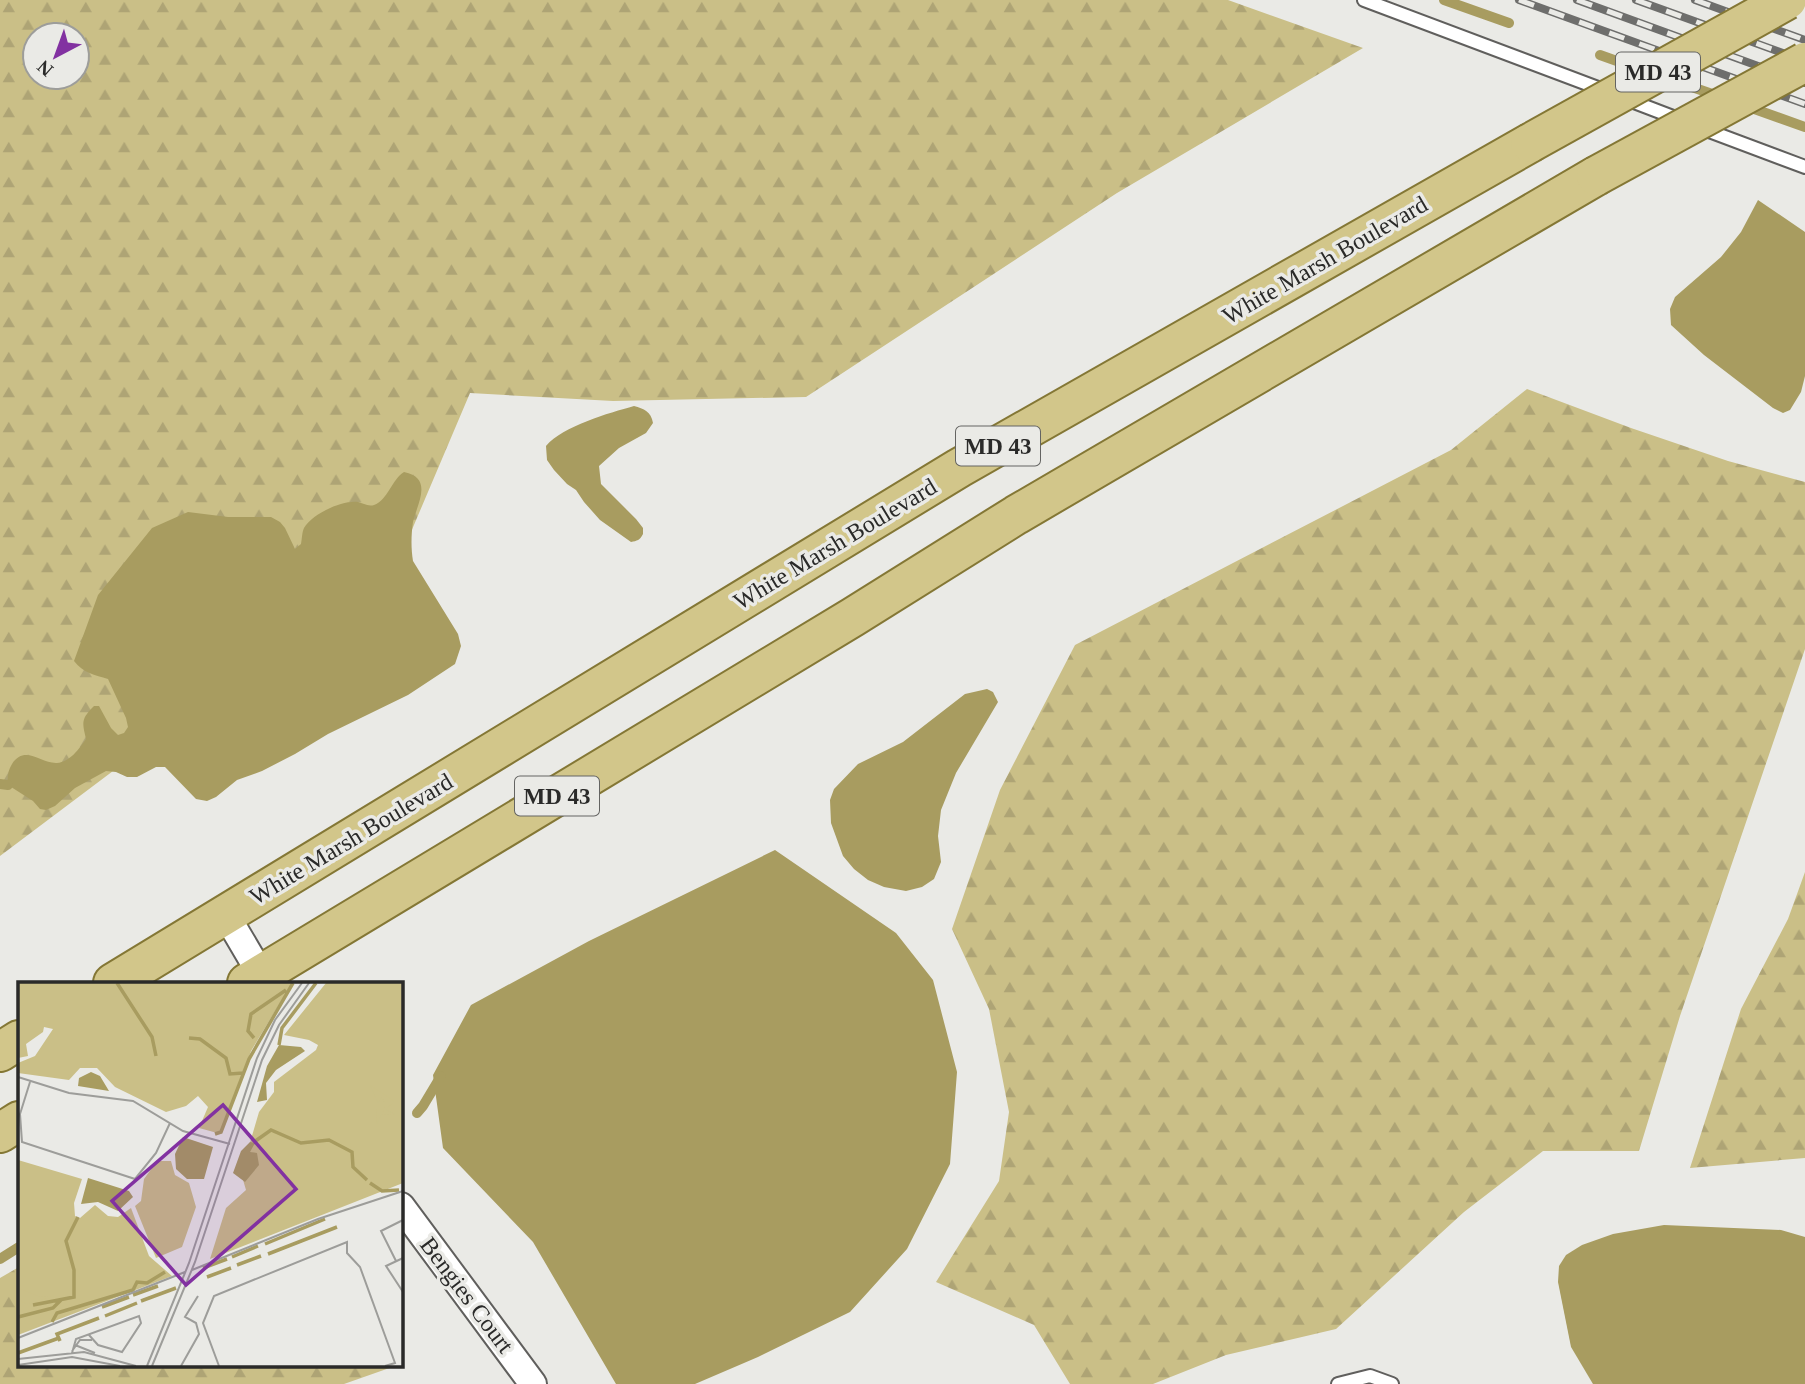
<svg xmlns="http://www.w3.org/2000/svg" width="1805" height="1384" font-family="Georgia,serif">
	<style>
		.forest { fill: url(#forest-firs); fill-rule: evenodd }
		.water { fill: #a89c60 }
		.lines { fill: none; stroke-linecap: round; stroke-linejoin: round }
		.stream { stroke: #a89c60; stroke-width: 10 }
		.lane-casing { stroke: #605f5d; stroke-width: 16 }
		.street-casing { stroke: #605f5d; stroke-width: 30 }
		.primary-casing { stroke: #847735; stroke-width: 42 }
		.lane { stroke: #fff; stroke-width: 12 }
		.street { stroke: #fff; stroke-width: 26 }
		.primary { stroke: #d2c68a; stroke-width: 38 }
		.rail-casing { stroke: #6e6e6c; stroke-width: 8 }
		.rail { stroke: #eaeae6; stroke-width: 5; stroke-dasharray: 16; stroke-linecap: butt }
		.primary-bridge-casing { stroke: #847735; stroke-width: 42; stroke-linecap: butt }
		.primary-bridge { stroke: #d2c68a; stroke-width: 38 }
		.labels { text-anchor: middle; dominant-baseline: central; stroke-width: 7; stroke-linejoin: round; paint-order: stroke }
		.shield { fill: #eaeae6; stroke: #646462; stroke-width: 2 }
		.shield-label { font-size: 23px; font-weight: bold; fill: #2a2a29 }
		.street-label { font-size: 24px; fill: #2a2a29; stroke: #eaeae6 }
		.inset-river { fill: none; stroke: #a89c60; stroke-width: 3.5 }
		.inset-road { fill: none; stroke: #9d9d9a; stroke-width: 2 }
		.view { fill: #8231a1; fill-opacity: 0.15; stroke: #8231a1; stroke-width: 3.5 }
		.inset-edge { fill: none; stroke: #2a2a29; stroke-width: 3.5 }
	</style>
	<defs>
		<pattern id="forest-firs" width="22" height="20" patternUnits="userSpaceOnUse" patternTransform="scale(1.75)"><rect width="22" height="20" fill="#cabf87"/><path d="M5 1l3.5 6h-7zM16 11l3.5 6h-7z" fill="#aea475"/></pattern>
	</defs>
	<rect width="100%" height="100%" fill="#eaeae6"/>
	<!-- forest -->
	<g class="forest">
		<path d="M0 0H1228L1363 48 1117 193 806 397 613 401 470 393 380 605 129 759 0 856ZM35 35H77V77H35Z"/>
		<polygon points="1527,389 1631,428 1728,461 1805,482 1805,649 1680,1016 1639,1151 1543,1151 1464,1212 1336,1329 1226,1355 1153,1384 1070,1384 1034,1325 936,1282 999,1181 1009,1112 989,1009 952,929 1000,790 1075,645 1451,450"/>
		<polygon points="1805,872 1805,1158 1690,1168 1741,1009 1788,919"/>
		<polygon points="19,1267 19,1365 398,1365 344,1384 0,1384 0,1278"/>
	</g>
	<!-- water -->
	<g class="water">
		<polygon points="1758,200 1805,232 1805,376 1801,392 1790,410 1783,413 1773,408 1704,355 1671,325 1670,309 1675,297 1721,257 1741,232"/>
		<path d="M634 406C644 409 651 411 653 423L646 433 619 448 599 466 601 484 636 519 643 528V534C640 540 637 541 631 542L600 520 584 502 576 490 567 484 554 470 547 460 546 446C563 426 609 413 634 406Z"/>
		<path d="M404 472C434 478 417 504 413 522 411 535 411 549 413 561L458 634 461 646 455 664 408 695 328 734 295 754 262 771 237 780 216 797 207 801 196 799 165 767H156L137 777H127L116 772 106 771 75 788 55 806 46 810 40 809 33 801 8 785C7 778 8 770 12 764 25 744 41 764 57 763 70 762 79 749 86 739 82 722 81 719 94 706H99L111 728 118 735 124 733 128 727 126 718 108 679C95 675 83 673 74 661L98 595 152 528 188 512 228 517H271L280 522 285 528 295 549 301 544C302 539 302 532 304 528 312 514 342 500 358 502 363 503 368 507 374 505 388 500 392 479 404 472Z"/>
		<polygon points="987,689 993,692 998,702 956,773 941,810 938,836 941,862 934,879 922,887 906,891 884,887 868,880 854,869 843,856 831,823 830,800 834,789 858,764 903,742 965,694"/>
		<polygon points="775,850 896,933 933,980 957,1072 950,1164 907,1249 850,1312 758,1357 695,1384 616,1384 533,1242 443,1148 433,1075 471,1005 589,941"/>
		<polygon points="1664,1225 1781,1230 1805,1237 1805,1384 1593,1384 1571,1347 1558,1282 1559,1266 1566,1255 1582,1245 1613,1234"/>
	</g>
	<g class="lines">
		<!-- stream -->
		<g class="stream">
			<polyline points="1444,0 1509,23"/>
			<polyline points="1600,55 1642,70"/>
			<polyline points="1666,78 1718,96"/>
			<polyline points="1746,106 1805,127"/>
			<polyline points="0,784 8,785"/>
			<polyline points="417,1113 423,1106 441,1076"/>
			<polyline points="0,1259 19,1247"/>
		</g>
		<!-- lane casing -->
		<g class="lane-casing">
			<g id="lane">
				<polyline points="1364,0 1606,91"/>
				<polyline points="1626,99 1681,120"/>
				<polyline points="1701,128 1805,167"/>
				<polyline points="1338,1384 1370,1376 1392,1384"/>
			</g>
		</g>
		<!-- street casing -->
		<g class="street-casing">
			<g id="street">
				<polyline points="226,915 266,983"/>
				<polyline points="401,1206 533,1384"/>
			</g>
		</g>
		<!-- primary casing -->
		<g class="primary-casing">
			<g id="primary">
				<polyline points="113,983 959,468 1530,143"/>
				<polyline points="247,983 853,617 1016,515 1596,176"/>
				<polyline points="0,1052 19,1040"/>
				<polyline points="0,1133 19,1121"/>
			</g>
		</g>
		<!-- lane -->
		<use href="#lane" class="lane"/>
		<!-- street -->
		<use href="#street" class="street"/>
		<!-- primary -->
		<use href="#primary" class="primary"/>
		<!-- rail casing -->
		<g class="rail-casing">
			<g id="rail">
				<polyline points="1519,0 1805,104"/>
				<polyline points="1577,0 1805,83"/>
				<polyline points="1636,0 1805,61"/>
				<polyline points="1695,0 1805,40"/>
			</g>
		</g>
		<!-- rail -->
		<use href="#rail" class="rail"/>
		<!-- primary-bridge casing -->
		<g class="primary-bridge-casing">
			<g id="primary-bridge">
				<polyline points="1530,143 1787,0"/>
				<polyline points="1596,176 1805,62"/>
			</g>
		</g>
		<!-- primary-bridge -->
		<use href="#primary-bridge" class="primary-bridge"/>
	</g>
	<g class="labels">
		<!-- shield labels -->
		<g class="shield">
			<rect x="1616" y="52.5" width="84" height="39" rx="5"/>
			<rect x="956" y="426.5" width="84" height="39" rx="5"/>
			<rect x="515" y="776.5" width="84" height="39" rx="5"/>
		</g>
		<g class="shield-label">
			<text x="1658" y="72">MD 43</text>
			<text x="998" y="446">MD 43</text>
			<text x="557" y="796">MD 43</text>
		</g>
		<!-- street labels -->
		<g class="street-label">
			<text transform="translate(1325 260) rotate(-30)">White Marsh Boulevard</text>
			<text transform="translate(835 544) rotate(-31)">White Marsh Boulevard</text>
			<text transform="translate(351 839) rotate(-31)">White Marsh Boulevard</text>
			<text transform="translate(467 1295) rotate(53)">Bengies Court</text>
		</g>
	</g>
	<!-- overview -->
	<g transform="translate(18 982)">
		<rect width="385" height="385" fill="#eaeae6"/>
		<path d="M0 1H274L233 69 203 152 181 146 190 125 180 114 168 124 148 130 97 105 79 86H62L51 98 0 91V81L17 74 35 47 26 45 25 50 8 62 10 74 0 76ZM308 1H385V201L192 277 208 226 228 208 223 191 241 130 256 110V100L298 68 300 63 291 58 266 53ZM0 178 64 197 56 221 57 234 62 236 77 223 90 234 100 235 113 226 131 274 154 294 0 353ZM139 179H153L157 193 171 201 178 225 164 265 138 276 117 224 123 219 126 197Z" fill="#cabf87"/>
		<path d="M352 103 376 119 368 128 377 132 363 133 359 142 358 127 365 130 367 122 364 115 360 121ZM0 306 20 314 34 315 8 322 0 317Z" fill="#cabf87"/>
		<path d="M261 63 283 65 287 69 258 88 248 101 249 118 239 120 249 84ZM73 90 82 94 91 109 60 104 61 96ZM165 155 195 165 186 197H169L158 187 157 172ZM232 160 237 161 232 170 239 171 241 183 227 200 215 191 223 169ZM70 196 111 209 115 215 100 229 80 220 63 222Z" fill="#a89c60"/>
		<path class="inset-river" d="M99 1 134 55 138 74M171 56 182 57 208 76 212 92 225 91M236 56 230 49 233 32 268 8M261 63 264 46 298 1M197 152 203 150 231 77 275 1M236 160 253 148 283 161 311 158 334 170 335 185 349 198M352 201 364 209 381 208M247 262 307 237M250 272 319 245M214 275 240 264M219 283 243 274M185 286 209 277M189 295 213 286M115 313 140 304M123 319 158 306M15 323 56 315V288L48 259 60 235M84 325 111 315M87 334 119 321M0 335 35 326 43 318M34 340 39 331 115 308 119 300 129 301 147 290M42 359 39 352 81 336M0 371 41 356"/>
		<path class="inset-road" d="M0 95 51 111 115 119 165 149 212 162M12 100 2 132 4 160 117 197 138 171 152 141M385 276 368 284 385 310M378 279 363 249 385 238M174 288 300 237 385 209M0 356 167 290M57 363 77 371M54 369 62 358H74M54 371 58 357 121 334 123 341 104 370 80 363 71 353M0 377 66 370 118 384M0 383 54 375 102 384M129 384 171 281 239 76 257 38 284 1M134 384 177 280 244 78 261 43 291 1M163 384 181 352 178 341 167 335 180 314M201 384 185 341 196 314 329 260V271L342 285 377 381 367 384"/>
		<path class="view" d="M205 123 278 207 168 303 94 219Z"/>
		<rect width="385" height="385" class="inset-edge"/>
	</g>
	<!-- north arrow -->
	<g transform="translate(56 56) rotate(221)"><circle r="33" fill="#eaeae6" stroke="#9d9d9a" stroke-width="2"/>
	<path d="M0-5L12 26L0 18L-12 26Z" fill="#8231a1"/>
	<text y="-10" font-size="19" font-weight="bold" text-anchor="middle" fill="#2a2a29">N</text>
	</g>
</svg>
